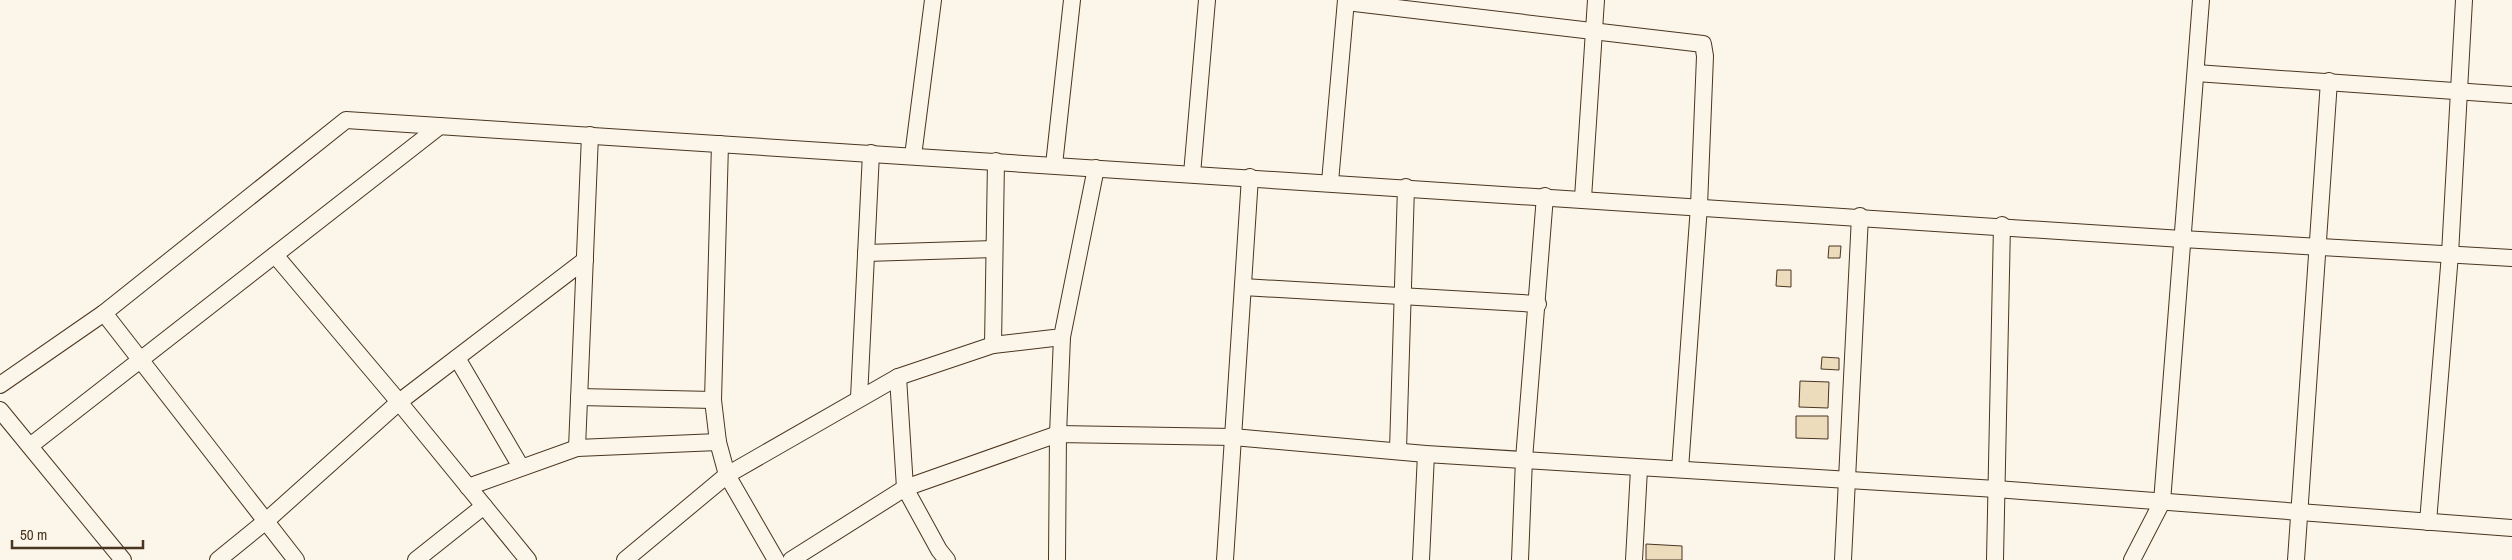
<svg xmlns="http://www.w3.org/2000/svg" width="2512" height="560" font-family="'Archivo Narrow',sans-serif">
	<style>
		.building { fill: #ecdcbc; stroke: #4a3520 }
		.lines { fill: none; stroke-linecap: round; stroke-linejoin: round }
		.minor-casing { stroke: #4a3520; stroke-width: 18 }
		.minor { stroke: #fbf6e9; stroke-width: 16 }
	</style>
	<rect width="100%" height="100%" fill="#fbf6e9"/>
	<!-- building -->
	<g class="building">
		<polygon points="1829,246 1841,246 1840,258 1828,258"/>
		<polygon points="1777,270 1791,270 1791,287 1776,286"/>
		<polygon points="1822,357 1839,358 1839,370 1821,369"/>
		<polygon points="1800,381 1829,382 1828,408 1799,407"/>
		<polygon points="1796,416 1828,416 1828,439 1796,438"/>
		<polygon points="1646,544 1682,546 1682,560 1646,560"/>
	</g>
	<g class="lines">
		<!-- minor casing -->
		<g class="minor-casing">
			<g id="minor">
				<polyline points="1346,2 1703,44 1705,56 1699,206 1680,469"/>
				<polyline points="2196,73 2512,95"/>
				<polyline points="720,144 713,400 718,442 727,475 776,560"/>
				<polyline points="913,156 933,0"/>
				<polyline points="1054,165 1072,0"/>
				<polyline points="1192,174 1207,0"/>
				<polyline points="1330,182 1346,0"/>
				<polyline points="1583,198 1596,0"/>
				<polyline points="866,253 994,249"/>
				<polyline points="275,255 399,402 528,560"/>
				<polyline points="1243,287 1538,304"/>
				<polyline points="104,313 296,560"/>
				<polyline points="993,345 996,161"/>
				<polyline points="457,358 521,467"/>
				<polyline points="898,377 905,488 939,550 947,560"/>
				<polyline points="0,385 104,313 346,120 2182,239 2512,258"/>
				<polyline points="579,397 713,400"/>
				<polyline points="859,398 871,153"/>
				<polyline points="0,410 123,560"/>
				<polyline points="30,446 440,126"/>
				<polyline points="577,448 590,135"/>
				<polyline points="1398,450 1406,187"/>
				<polyline points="468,487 577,448 718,442"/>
				<polyline points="2428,522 2450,254 2464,0"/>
				<polyline points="218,560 266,521 399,402 585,260"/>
				<polyline points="416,560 484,506"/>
				<polyline points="625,560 727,475 898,377 993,345 1062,337 1096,168"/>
				<polyline points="791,560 905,488 1058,434 1233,437 1426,454 1996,489 2512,528"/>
				<polyline points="1057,560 1058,434 1062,337"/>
				<polyline points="1225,560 1250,177"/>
				<polyline points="1421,560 1426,454"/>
				<polyline points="1520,560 1524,459 1545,196"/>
				<polyline points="1634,560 1639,469"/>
				<polyline points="1843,560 1860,216"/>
				<polyline points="1995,560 2002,225"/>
				<polyline points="2132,560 2162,502 2201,0"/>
				<polyline points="2296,560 2329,81"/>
			</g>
		</g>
		<!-- minor -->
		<use href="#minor" class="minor"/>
	</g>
	<!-- scale -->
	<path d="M12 540v8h131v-8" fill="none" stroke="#4a3520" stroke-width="2.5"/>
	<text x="20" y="540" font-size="15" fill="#4a3520" stroke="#fbf6e9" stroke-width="4" paint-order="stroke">50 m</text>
</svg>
